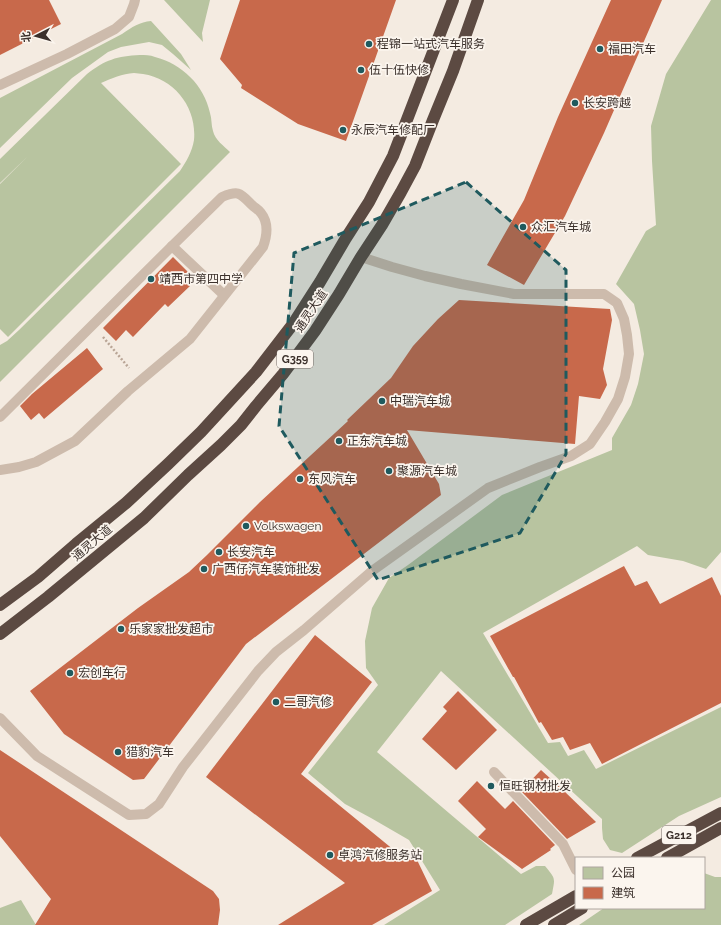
<svg xmlns="http://www.w3.org/2000/svg" width="721" height="925" font-family="Raleway,'Noto Sans SC',sans-serif">
	<style>
		.green { fill: #b8c4a0 }
		.building { fill: #c8694b }
		.lines { fill: none; stroke-linecap: round; stroke-linejoin: round }
		.path { stroke: #b9a596; stroke-width: 2.5; stroke-dasharray: 2 2; stroke-linecap: butt }
		.lane { stroke: #cdbbac; stroke-width: 10 }
		.highway { stroke: #5c4a42; stroke-width: 12 }
		.marked { fill: #1f5a5e; fill-opacity: 0.2; stroke: #1f5a5e; stroke-width: 3; stroke-dasharray: 8 5; stroke-linejoin: round }
		.poi-dot { fill: #1f5a5e; stroke: #fbf5ee; stroke-width: 1.5 }
		.labels { text-anchor: middle; dominant-baseline: central; stroke-width: 3.5; stroke-linejoin: round; paint-order: stroke }
		.shield { fill: #fbf5ee; stroke: #756b66; stroke-width: 1 }
		.shield-label { font-size: 11px; font-weight: bold; fill: #3b302b }
		.poi-label { font-size: 12px; fill: #3b302b; stroke: #fbf5ee; text-anchor: start }
		.street-label { font-size: 12px; fill: #3b302b; stroke: #fbf5ee }
	</style>
	<rect width="100%" height="100%" fill="#f4ebe1"/>
	<!-- green -->
	<g class="green">
		<polygon points="164,0 210,0 202,33 203,42"/>
		<path d="M711 0H721V552L706 569 683 561 648 555 637 546 483 633 548 743 560 742 568 756 584 750 596 769 721 707V797L679 816 622 853 610 850 603 839 602 828V819L441 671 377 752 521 874 536 866H545C556 879 555 878 552 894L505 925H384L440 890 409 840 371 818 345 804 308 773 378 685 366 668 365 641 372 608 389 578 408 565 502 495 612 450V438L631 405 638 384 644 354 640 330 634 304 616 284 646 231 656 225 652 161 651 126 666 74Z"/>
		<path d="M151 21 181 54 191 70 173 54 162 45 149 42 121 47 108 52 72 78 0 148V98L122 34C132 27 140 22 151 21Z"/>
		<path d="M140 55C145 55 150 55 155 57 182 64 204 85 210 113 212 119 211 125 213 131 215 140 224 146 230 152L0 382V345L7 341 19 330 180 171C186 162 192 152 194 140 197 108 175 79 143 74 140 74 137 73 134 73 122 74 112 78 101 83L181 164 8 337 0 329V184L27 157 0 183V159L87 74C105 60 117 56 140 55Z"/>
		<polygon points="704,873 715,877 721,877 721,925 579,925 604,908 704,908"/>
		<polygon points="21,900 36,925 0,925 0,908"/>
	</g>
	<!-- building -->
	<g class="building">
		<polygon points="0,0 49,0 61,24 0,55"/>
		<polygon points="240,0 396,0 346,141 298,124 241,88 242,85 220,59"/>
		<polygon points="611,0 662,0 604,133 565,216 524,285 487,265 524,200 558,117"/>
		<polygon points="173,257 190,274 184,280 190,286 168,307 165,304 133,337 126,330 116,341 103,328"/>
		<polygon points="459,300 610,309 612,320 603,369 607,385 600,399 579,396 575,444 407,430 439,484 441,495 246,644 144,779 133,780 64,734 30,691 138,608 189,572 207,555 260,502 348,421 347,420 391,378 413,346 438,319"/>
		<polygon points="87,348 103,369 44,419 39,413 31,420 20,406 32,394"/>
		<polygon points="624,566 635,586 647,581 660,604 712,577 721,596 721,703 602,764 590,743 570,750 563,737 552,740 541,722 539,723 514,677 513,677 490,636"/>
		<polygon points="315,635 372,682 301,774 400,855 409,850 418,862 432,891 372,925 278,925 345,883 206,777"/>
		<polygon points="458,691 497,730 456,770 422,739 447,711 443,707"/>
		<polygon points="0,750 213,891 219,899 220,910 218,925 35,925 51,899 0,836"/>
		<polygon points="541,770 563,790 596,822 567,839 521,791"/>
		<polygon points="477,781 505,809 513,801 555,845 550,849 551,850 522,869 478,837 486,829 458,801"/>
	</g>
	<g class="lines">
		<!-- path -->
		<polyline class="path" points="103,337 129,368"/>
		<!-- lane -->
		<g class="lane">
			<polyline points="0,85 67,54 115,29 129,17 134,4 135,0"/>
			<polyline points="172,246 224,295"/>
			<path d="M0 417 172 246 222 197C239 190 240 193 252 205 255 208 259 210 261 213 269 223 267 236 263 247L190 339 128 391 75 441 36 462 19 467 0 470"/>
			<polyline points="0,718 37,756 129,815 146,814 159,804 183,767 258,671 276,652 304,630 372,571 488,488 540,467 571,456 590,444 605,422 618,399 625,377 629,354 627,335 624,319 617,303 604,294 514,294 461,284 425,276 392,267 361,257"/>
			<polyline points="494,772 563,844 576,870"/>
		</g>
		<!-- highway -->
		<g class="highway">
			<polyline points="0,605 38,577 76,544 126,503 168,464 201,432 256,372 293,324 320,282 346,238 369,202 393,156 453,0"/>
			<polyline points="0,634 48,597 144,518 188,475 221,445 241,425 256,406 283,374 315,331 339,294 361,257 382,225 401,192 415,166 433,120 453,71 478,0"/>
			<polyline points="637,858 721,813"/>
			<polyline points="667,858 721,828"/>
			<polyline points="526,925 576,896"/>
			<polyline points="554,925 582,908"/>
		</g>
	</g>
	<!-- marked area -->
	<path class="marked" d="M466 182 566 270V454L520 533 378 580 279 426 294 253Z"/>
	<!-- markers -->
	<g class="poi-dot">
		<circle cx="369" cy="44" r="4"/>
		<circle cx="600" cy="49" r="4"/>
		<circle cx="361" cy="70" r="4"/>
		<circle cx="575" cy="103" r="4"/>
		<circle cx="343" cy="130" r="4"/>
		<circle cx="523" cy="227" r="4"/>
		<circle cx="151" cy="279" r="4"/>
		<circle cx="382" cy="401" r="4"/>
		<circle cx="339" cy="441" r="4"/>
		<circle cx="389" cy="471" r="4"/>
		<circle cx="300" cy="479" r="4"/>
		<circle cx="246" cy="526" r="4"/>
		<circle cx="219" cy="552" r="4"/>
		<circle cx="204" cy="569" r="4"/>
		<circle cx="121" cy="629" r="4"/>
		<circle cx="70" cy="673" r="4"/>
		<circle cx="276" cy="702" r="4"/>
		<circle cx="118" cy="752" r="4"/>
		<circle cx="491" cy="786" r="4"/>
		<circle cx="330" cy="855" r="4"/>
	</g>
	<g class="labels">
		<!-- shield labels -->
		<g class="shield">
			<rect x="277" y="350" width="36" height="18" rx="3"/>
			<rect x="662" y="826" width="34" height="18" rx="3"/>
		</g>
		<g class="shield-label">
			<text x="295" y="359">G359</text>
			<text x="679" y="835">G212</text>
		</g>
		<!-- poi labels -->
		<g class="poi-label">
			<text x="377" y="44">程锦一站式汽车服务</text>
			<text x="608" y="49">福田汽车</text>
			<text x="369" y="70">伍十伍快修</text>
			<text x="583" y="103">长安跨越</text>
			<text x="351" y="130">永辰汽车修配厂</text>
			<text x="531" y="227">众汇汽车城</text>
			<text x="159" y="279">靖西市第四中学</text>
			<text x="390" y="401">中瑞汽车城</text>
			<text x="347" y="441">正东汽车城</text>
			<text x="397" y="471">聚源汽车城</text>
			<text x="308" y="479">东风汽车</text>
			<text x="254" y="526">Volkswagen</text>
			<text x="227" y="552">长安汽车</text>
			<text x="212" y="569">广西仔汽车装饰批发</text>
			<text x="129" y="629">乐家家批发超市</text>
			<text x="78" y="673">宏创车行</text>
			<text x="284" y="702">二哥汽修</text>
			<text x="126" y="752">猎豹汽车</text>
			<text x="499" y="786">恒旺钢材批发</text>
			<text x="338" y="855">卓鸿汽修服务站</text>
		</g>
		<!-- street labels -->
		<g class="street-label">
			<text transform="translate(311 311) rotate(-56)">通灵大道</text>
			<text transform="translate(92 543) rotate(-40)">通灵大道</text>
		</g>
	</g>
	<!-- legend -->
	<rect x="575" y="857" width="130" height="52" fill="#fbf5ee" stroke="#aea6a0"/>
	<rect x="583" y="867" width="20" height="12" fill="#b8c4a0" stroke="#aea6a0"/>
	<text x="611" y="877" font-size="12" fill="#3b302b">公园</text>
	<rect x="583" y="887" width="20" height="12" fill="#c8694b" stroke="#aea6a0"/>
	<text x="611" y="897" font-size="12" fill="#3b302b">建筑</text>
	<!-- north arrow -->
	<g transform="translate(36 36) rotate(264)" stroke="#fbf5ee" stroke-width="3" paint-order="stroke">
	<path d="M0-3L7 15L0 10L-7 15Z" fill="#3b302b"/>
	<text y="-6" font-size="11" font-weight="bold" text-anchor="middle" fill="#3b302b">北</text>
	</g>
</svg>
